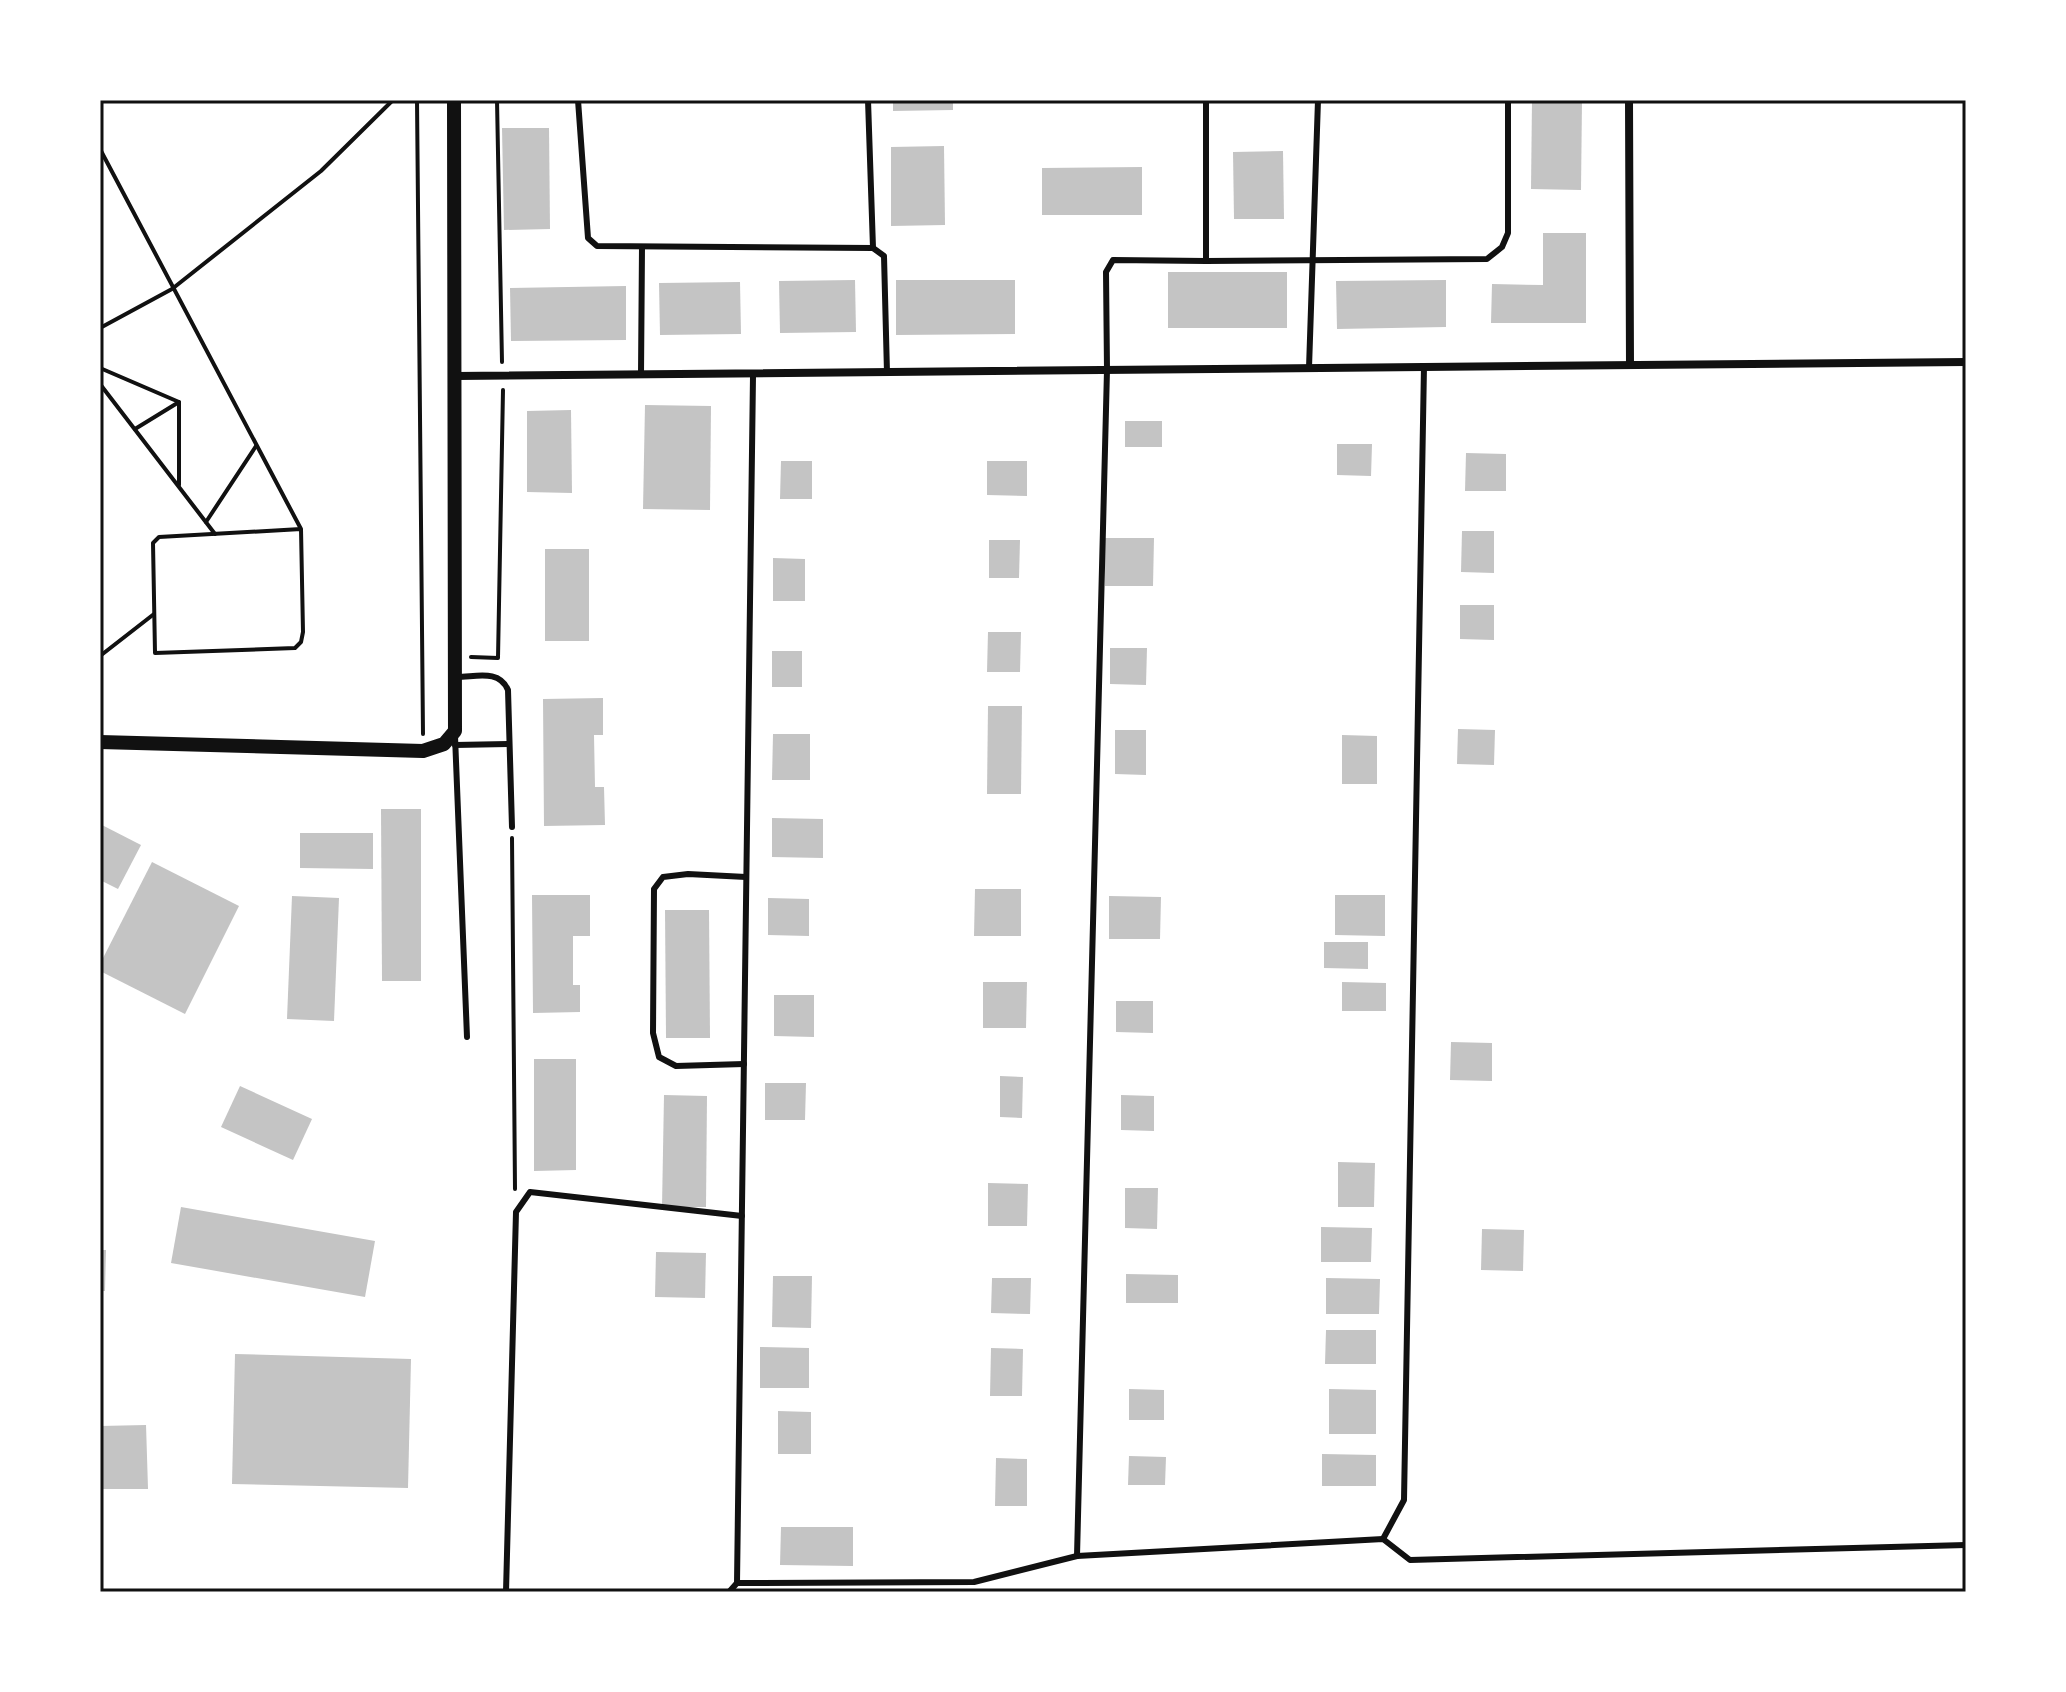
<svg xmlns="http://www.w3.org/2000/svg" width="2066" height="1692" font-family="Commissioner,sans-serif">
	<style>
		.building { fill: #c4c4c4 }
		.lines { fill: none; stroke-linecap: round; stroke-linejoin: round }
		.path { stroke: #111; stroke-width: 4 }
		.service { stroke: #111; stroke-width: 6 }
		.minor { stroke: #111; stroke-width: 8 }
		.tertiary { stroke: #111; stroke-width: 14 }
		.neatline { fill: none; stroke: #111; stroke-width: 3 }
	</style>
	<rect width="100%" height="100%" fill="#fff"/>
	<!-- building -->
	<g class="building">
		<polygon points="893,100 953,100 953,110 893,111"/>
		<polygon points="1532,100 1582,100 1581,190 1531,189"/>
		<polygon points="502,128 549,128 550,229 504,230"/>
		<polygon points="944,146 945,225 891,226 891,147"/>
		<polygon points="1283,151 1284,219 1234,219 1233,152"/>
		<polygon points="1142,167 1142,215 1042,215 1042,168"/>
		<polygon points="1543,233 1586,233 1586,323 1491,323 1492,284 1543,285"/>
		<rect x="1168" y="272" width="119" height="56"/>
		<polygon points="855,280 856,332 780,333 779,281"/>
		<polygon points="896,280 1015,280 1015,334 896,335"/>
		<polygon points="1446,280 1446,327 1337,329 1336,281"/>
		<polygon points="740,282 741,334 660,335 659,283"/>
		<polygon points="626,286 626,340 511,341 510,288"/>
		<polygon points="645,405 711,406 710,510 643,509"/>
		<polygon points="571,410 572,493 527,492 527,411"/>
		<rect x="1125" y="421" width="37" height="26"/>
		<polygon points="1337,444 1372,444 1371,476 1337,475"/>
		<polygon points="1466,453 1506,454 1506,491 1465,491"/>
		<polygon points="781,461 812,461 812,499 780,499"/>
		<polygon points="987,461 1027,461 1027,496 987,495"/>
		<polygon points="1462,531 1494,531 1494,573 1461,572"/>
		<polygon points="1105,538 1154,538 1153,586 1105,586"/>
		<polygon points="989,540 1020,540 1019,578 989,578"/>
		<rect x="545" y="549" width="44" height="92"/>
		<polygon points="773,558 805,559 805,601 773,601"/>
		<polygon points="1460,605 1494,605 1494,640 1460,639"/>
		<polygon points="988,632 1021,632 1020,672 987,672"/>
		<polygon points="1110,648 1147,648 1146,685 1110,684"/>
		<rect x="772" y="651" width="30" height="36"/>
		<polygon points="603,698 603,735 594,735 595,787 604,787 605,825 544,826 543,699"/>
		<polygon points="988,706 1022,706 1021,794 987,794"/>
		<polygon points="1458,729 1495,730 1494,765 1457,764"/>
		<polygon points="1115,730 1146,730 1146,775 1115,774"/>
		<polygon points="773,734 810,734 810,780 772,780"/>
		<polygon points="1342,735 1377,736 1377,784 1342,784"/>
		<polygon points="381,809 421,809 421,981 382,981"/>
		<polygon points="772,818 823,819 823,858 772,857"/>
		<polygon points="100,824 141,845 118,889 100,880"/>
		<polygon points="300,833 373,833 373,869 300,868"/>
		<polygon points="152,862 239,906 185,1014 100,971 100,964"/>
		<polygon points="975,889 1021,889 1021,936 974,936"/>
		<polygon points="532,895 590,895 590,936 573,936 573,985 580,985 580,1012 533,1013"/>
		<polygon points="1335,895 1385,895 1385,936 1335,935"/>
		<polygon points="292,896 339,898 334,1021 287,1019"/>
		<polygon points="1109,896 1161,897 1160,939 1109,939"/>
		<polygon points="768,898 809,899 809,936 768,935"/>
		<polygon points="665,910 709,910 710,1038 666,1038"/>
		<polygon points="1324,942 1368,942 1368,969 1324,968"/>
		<polygon points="983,982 1027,982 1026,1028 983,1028"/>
		<polygon points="1342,982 1386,983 1386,1011 1342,1011"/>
		<polygon points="774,995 814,995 814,1037 774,1036"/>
		<polygon points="1116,1001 1153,1001 1153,1033 1116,1032"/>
		<polygon points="1451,1042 1492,1043 1492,1081 1450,1080"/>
		<polygon points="534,1059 576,1059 576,1170 534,1171"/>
		<polygon points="1000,1076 1023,1077 1022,1118 1000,1117"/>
		<polygon points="765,1083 806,1083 805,1120 765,1120"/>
		<polygon points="240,1086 312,1119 293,1160 221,1127"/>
		<polygon points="664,1095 707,1096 706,1207 662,1207"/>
		<polygon points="1121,1095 1154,1096 1154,1131 1121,1130"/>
		<polygon points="1338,1162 1375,1163 1374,1207 1338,1207"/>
		<polygon points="988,1183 1028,1184 1027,1226 988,1226"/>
		<polygon points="1125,1188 1158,1188 1157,1229 1125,1228"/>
		<polygon points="181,1207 375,1241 365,1297 171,1263"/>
		<polygon points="1321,1227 1372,1228 1371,1262 1321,1262"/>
		<polygon points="1482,1229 1524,1230 1523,1271 1481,1270"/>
		<polygon points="100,1250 106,1250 105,1291 100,1291"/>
		<polygon points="656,1252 706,1253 705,1298 655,1297"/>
		<polygon points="1126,1274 1178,1275 1178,1303 1126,1303"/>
		<polygon points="773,1276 812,1276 811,1328 772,1327"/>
		<polygon points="992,1278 1031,1278 1030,1314 991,1313"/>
		<polygon points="1326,1278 1380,1279 1379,1314 1326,1314"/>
		<polygon points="1326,1330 1376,1330 1376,1364 1325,1364"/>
		<polygon points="760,1347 809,1348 809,1388 760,1388"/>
		<polygon points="991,1348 1023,1349 1022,1396 990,1396"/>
		<polygon points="235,1354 411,1359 408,1488 232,1484"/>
		<polygon points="1129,1389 1164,1390 1164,1420 1129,1420"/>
		<polygon points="1329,1389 1376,1390 1376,1434 1329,1434"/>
		<polygon points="778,1411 811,1412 811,1454 778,1454"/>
		<polygon points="146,1425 148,1489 100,1489 100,1426"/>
		<polygon points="1322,1454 1376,1455 1376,1486 1322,1486"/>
		<polygon points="1129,1456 1166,1457 1165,1485 1128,1485"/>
		<polygon points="996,1458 1027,1459 1027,1506 995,1506"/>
		<polygon points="781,1527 853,1527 853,1566 780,1565"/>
	</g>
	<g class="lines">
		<!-- path -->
		<g class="path">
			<polyline points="417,100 423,734"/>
			<polyline points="497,100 502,362"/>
			<polyline points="100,149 301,529 303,632 301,642 295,648 155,653 153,543 159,537 301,529"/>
			<polyline points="100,328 172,289 321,171 393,100"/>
			<polyline points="100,368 179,402 179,485"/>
			<polyline points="100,384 215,534"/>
			<polyline points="135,429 179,402"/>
			<polyline points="206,522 256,446"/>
			<polyline points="100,656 154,614"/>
			<polyline points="471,657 498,658 503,390"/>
			<polyline points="512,838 515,1189"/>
		</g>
		<!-- service -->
		<g class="service">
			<polyline points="578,100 588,238 597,246 873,248 884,256 887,373"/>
			<polyline points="868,100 873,248"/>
			<polyline points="1206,261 1487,259 1502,247 1508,233 1508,100"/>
			<polyline points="1309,368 1318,100"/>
			<polyline points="641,375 642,247"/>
			<path d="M457 677C476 677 499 669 508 690L512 827"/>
			<polyline points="455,736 467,1037"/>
			<polyline points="455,745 508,744"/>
			<polyline points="744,1064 676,1066 659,1057 653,1033 654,889 663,877 688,874 746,877"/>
			<polyline points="1383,1539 1404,1500 1424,366"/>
			<polyline points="1077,1556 1107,370 1106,272 1113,260 1206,261 1206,100"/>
			<polyline points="737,1583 753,376"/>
			<polyline points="506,1592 516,1212 530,1192 742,1216"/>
			<polyline points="729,1592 737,1583 974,1582 1077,1556 1383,1539 1410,1560 1966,1545"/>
		</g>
		<!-- minor -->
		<g class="minor">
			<polyline points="1629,100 1630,364"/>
			<polyline points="456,376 1966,362"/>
		</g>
		<!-- tertiary -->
		<polyline class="tertiary" points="100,742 423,751 444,744 455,731 454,100"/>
	</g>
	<!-- border -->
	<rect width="2066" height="1692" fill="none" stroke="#ffffff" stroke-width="204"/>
	<rect x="102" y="102" width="1862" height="1488" class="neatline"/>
</svg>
